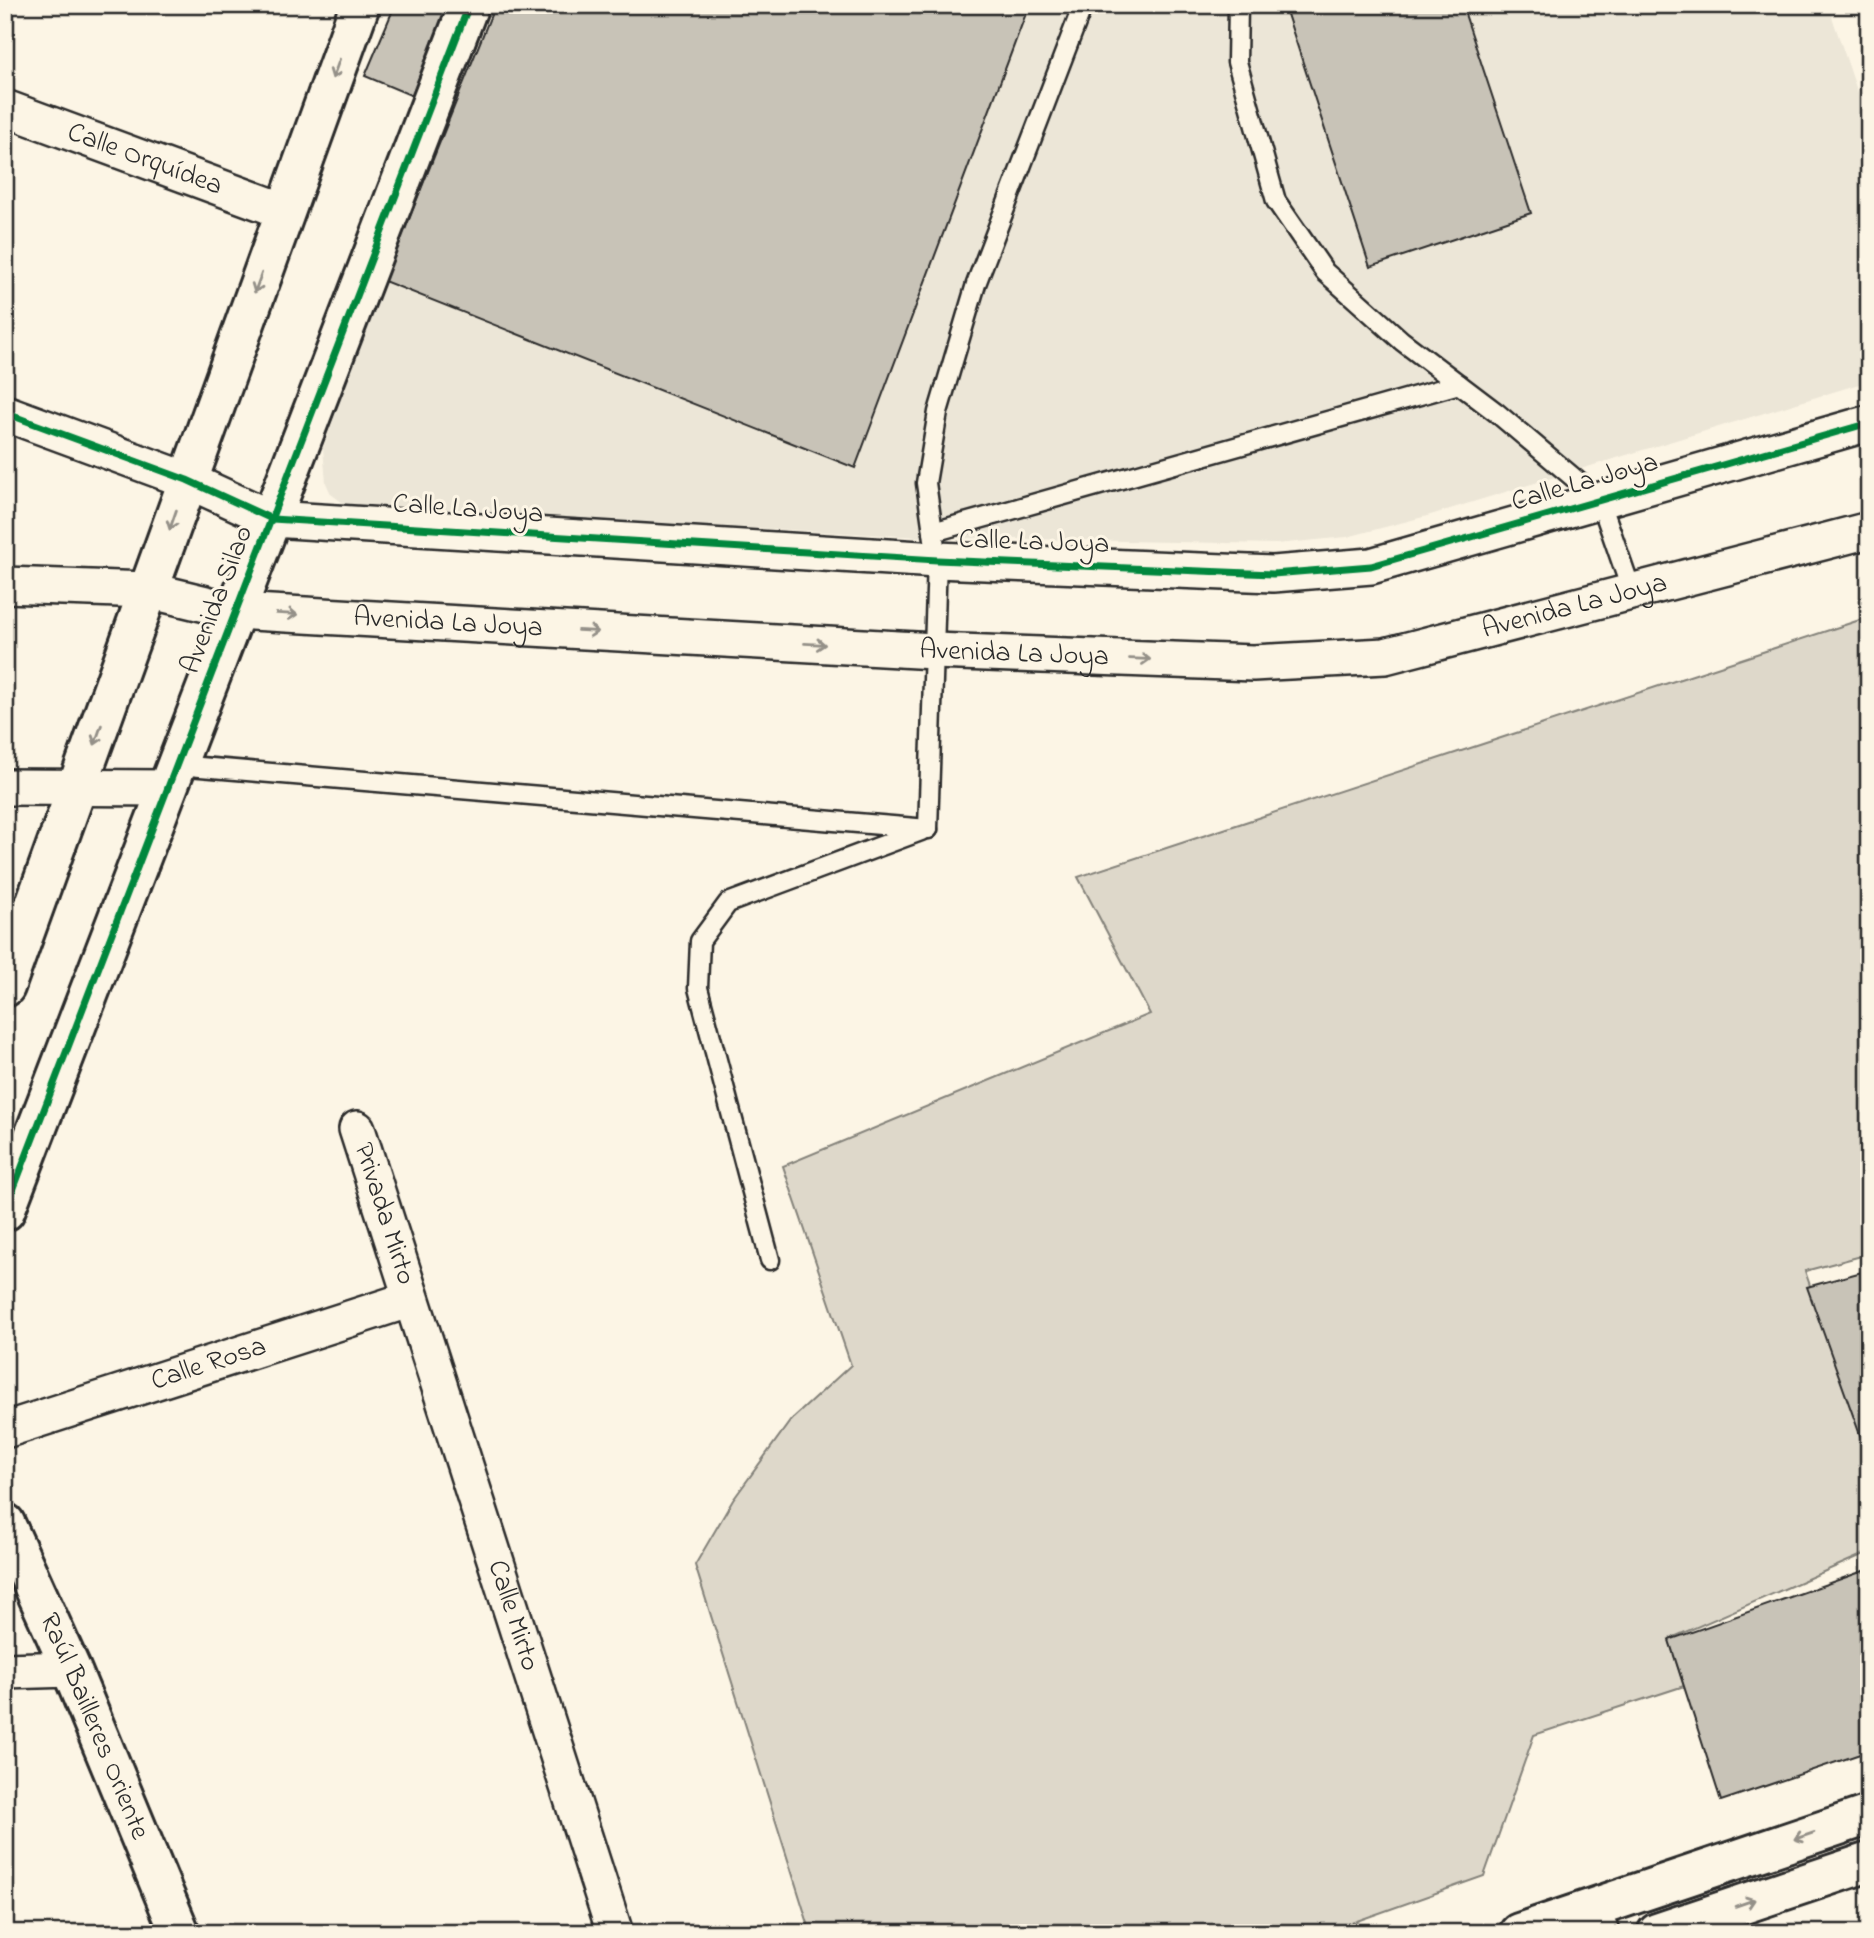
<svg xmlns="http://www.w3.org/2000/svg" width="1874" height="1938" font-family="'Indie Flower',sans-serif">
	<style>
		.built { fill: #ece6d7 }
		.green { fill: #ded8ca; stroke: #84827a; stroke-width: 2 }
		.building { fill: #c8c3b7; stroke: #2b2b2b; stroke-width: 2 }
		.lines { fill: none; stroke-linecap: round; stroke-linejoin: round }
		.service-casing { stroke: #2b2b2b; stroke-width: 23 }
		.minor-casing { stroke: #2b2b2b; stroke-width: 40 }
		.tertiary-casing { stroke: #2b2b2b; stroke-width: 44 }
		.service { stroke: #fcf5e5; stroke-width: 18 }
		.minor { stroke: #fcf5e5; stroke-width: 35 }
		.tertiary { stroke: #fcf5e5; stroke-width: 38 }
		.cycleway-casing { stroke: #fcf5e5; stroke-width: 11 }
		.cycleway { stroke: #00873e; stroke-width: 7 }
		.oneway { stroke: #949088 }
		.labels { text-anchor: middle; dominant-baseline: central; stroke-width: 6; stroke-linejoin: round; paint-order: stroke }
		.street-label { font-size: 28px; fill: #2b2b2b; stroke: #fcf5e5 }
	</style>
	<rect width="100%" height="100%" fill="#fcf5e5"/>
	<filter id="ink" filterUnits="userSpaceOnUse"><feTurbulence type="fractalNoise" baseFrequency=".0143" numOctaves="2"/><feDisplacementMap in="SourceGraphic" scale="14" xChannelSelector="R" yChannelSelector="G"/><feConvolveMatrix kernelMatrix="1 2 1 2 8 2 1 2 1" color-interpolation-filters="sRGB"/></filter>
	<g filter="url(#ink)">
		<!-- built -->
		<polygon class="built" points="495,5 1828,5 1869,126 1869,381 1427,516 1347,537 1276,544 918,537 347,506 331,494 326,483 323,448 384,281"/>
		<!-- green -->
		<polygon class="green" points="1869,617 1869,1254 1805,1271 1869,1457 1869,1552 1669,1639 1684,1686 1534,1735 1484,1876 1323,1933 811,1933 695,1565 733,1500 791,1420 851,1365 783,1166 1150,1014 1078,877"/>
		<!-- building -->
		<g class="building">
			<polygon points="395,5 456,5 415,97 365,76"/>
			<polygon points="495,5 1021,5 1028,8 855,468 384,281"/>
			<polygon points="1284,5 1462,5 1531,213 1370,267"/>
			<polygon points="1869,1270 1869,1460 1807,1287"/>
			<polygon points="1869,1569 1869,1751 1721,1801 1669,1640"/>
		</g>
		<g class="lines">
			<!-- service casing -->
			<g class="service-casing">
				<g id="service">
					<polyline points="1238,5 1237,62 1276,201 1325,272 1402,341 1497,413 1600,500 1632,592"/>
					<polyline points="933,532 1459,384"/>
					<polyline points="177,765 928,829"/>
					<polyline points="928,829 937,560 926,483 938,412 976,284 1083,5"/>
					<polyline points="770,1260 698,988 700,941 728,903 921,831"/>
				</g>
			</g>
			<!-- minor casing -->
			<g class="minor-casing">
				<g id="minor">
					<path id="s1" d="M5 108 284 211"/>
					<polyline points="5,413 187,480 272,519 937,560 1273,574 1371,566 1869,423"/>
					<path id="s2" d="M5 585 148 590 235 611 934 651 1253 663 1385 656 1869 530"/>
					<polyline points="5,787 168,788"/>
					<path id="s3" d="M357 1129 615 1933"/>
					<path id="s4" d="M5 1430 411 1299"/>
					<polyline points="5,1671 71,1669"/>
					<polyline points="1591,1908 1601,1933"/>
				</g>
			</g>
			<!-- tertiary casing -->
			<g class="tertiary-casing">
				<g id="tertiary">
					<polyline points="5,987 360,5"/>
					<polyline points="5,1211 469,5"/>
					<path id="s5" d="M5 1523 71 1669 180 1933"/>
					<polyline points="1519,1933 1869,1815"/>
					<polyline points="1657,1933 1869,1862"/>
				</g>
			</g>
			<!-- service -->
			<use href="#service" class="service"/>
			<!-- minor -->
			<use href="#minor" class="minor"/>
			<!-- tertiary -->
			<use href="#tertiary" class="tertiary"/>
			<!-- cycleway casing -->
			<g class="cycleway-casing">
				<g id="cycleway">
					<polyline points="5,413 187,480 272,519 937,560 1273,574 1371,566 1869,423"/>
					<polyline points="5,1211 469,5"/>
				</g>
			</g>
			<!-- cycleway -->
			<use href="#cycleway" class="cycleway"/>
		</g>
		<!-- one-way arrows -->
		<defs><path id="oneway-shaft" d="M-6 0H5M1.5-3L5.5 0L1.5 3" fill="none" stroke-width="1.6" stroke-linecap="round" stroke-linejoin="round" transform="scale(1.75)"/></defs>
		<g class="oneway">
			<use href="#oneway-shaft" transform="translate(336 69) rotate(110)"/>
			<use href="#oneway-shaft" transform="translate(258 283) rotate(110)"/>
			<use href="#oneway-shaft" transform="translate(173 520) rotate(109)"/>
			<use href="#oneway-shaft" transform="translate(287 614) rotate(3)"/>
			<use href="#oneway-shaft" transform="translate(588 631) rotate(3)"/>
			<use href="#oneway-shaft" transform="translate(815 644) rotate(3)"/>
			<use href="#oneway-shaft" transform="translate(1140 659) rotate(2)"/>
			<use href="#oneway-shaft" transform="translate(98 735) rotate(109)"/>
			<use href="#oneway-shaft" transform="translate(1804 1836) rotate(161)"/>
			<use href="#oneway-shaft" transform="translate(1745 1903) rotate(-19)"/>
		</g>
	</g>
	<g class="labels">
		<!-- street labels -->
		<g class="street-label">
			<text stroke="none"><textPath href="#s1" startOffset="149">Calle Orquídea</textPath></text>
			<text transform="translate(1585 483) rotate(-16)">Calle La Joya</text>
			<text transform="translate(468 510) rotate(4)">Calle La Joya</text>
			<text transform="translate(1034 543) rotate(2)">Calle La Joya</text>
			<text transform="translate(218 600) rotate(-69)">Avenida Silao</text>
			<text stroke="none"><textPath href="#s2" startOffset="1580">Avenida La Joya</textPath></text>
			<text stroke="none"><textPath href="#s2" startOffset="446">Avenida La Joya</textPath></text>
			<text stroke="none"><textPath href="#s2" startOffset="1013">Avenida La Joya</textPath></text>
			<text stroke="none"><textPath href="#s3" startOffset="89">Privada Mirto</textPath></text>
			<text stroke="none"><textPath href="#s4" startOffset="214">Calle Rosa</textPath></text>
			<text stroke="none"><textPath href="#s3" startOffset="511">Calle Mirto</textPath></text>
			<text stroke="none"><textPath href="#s5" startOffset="222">Raúl Bailleres Oriente</textPath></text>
		</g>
	</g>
	<!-- margin -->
	<rect width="1874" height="1938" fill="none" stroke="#fcf5e5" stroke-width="28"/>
	<rect x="14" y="14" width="1846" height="1910" fill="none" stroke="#2b2b2b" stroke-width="2.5" filter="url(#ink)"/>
</svg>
